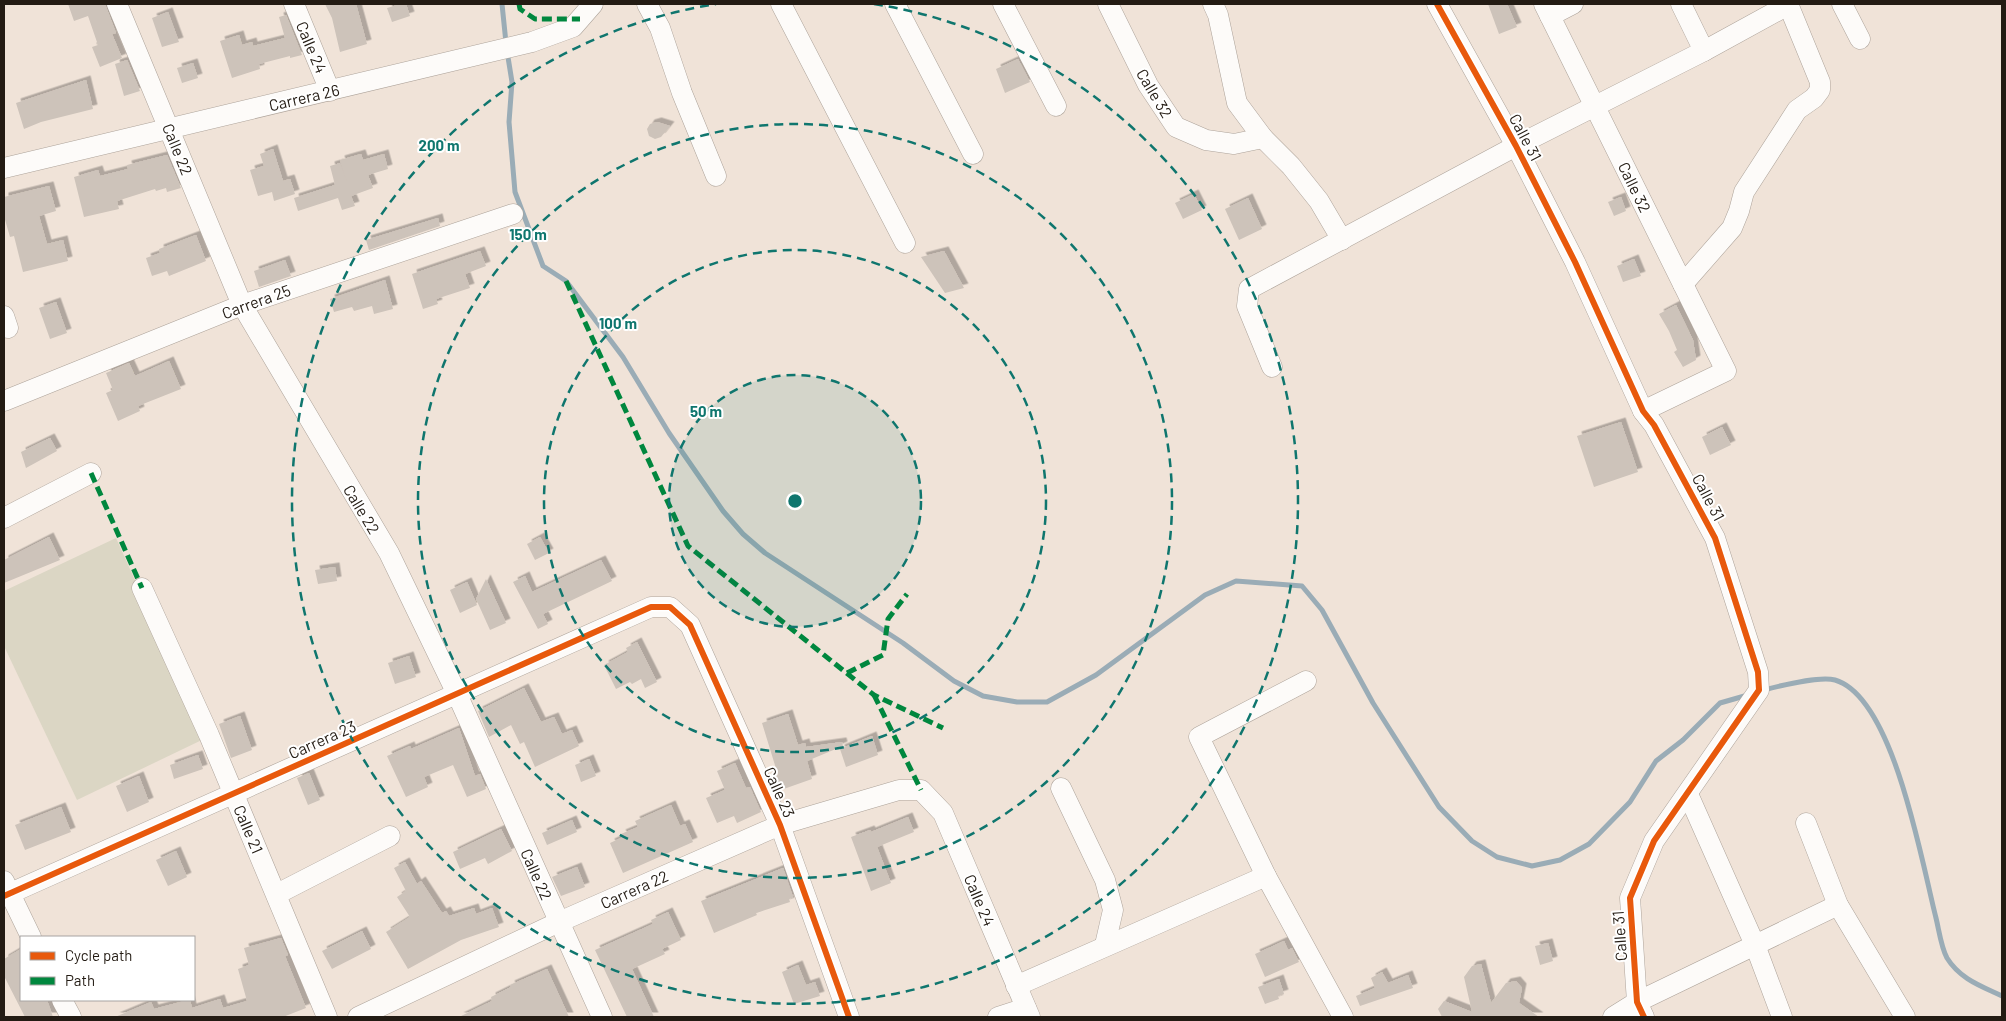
<svg xmlns="http://www.w3.org/2000/svg" width="2006" height="1021" font-family="Barlow,sans-serif">
	<style>
		.green { fill: #dbd6c4 }
		.lines { fill: none; stroke-linecap: round; stroke-linejoin: round }
		.stream { stroke: #9aacb6; stroke-width: 5 }
		.building { fill: #cdc3ba; filter: url(#shadow) }
		.minor-casing { stroke: #ada39a; stroke-width: 21 }
		.minor { stroke: #fdfbf9; stroke-width: 20 }
		.quiet { stroke: #00873e; stroke-width: 5; stroke-dasharray: 10 5; stroke-linecap: butt }
		.cycleway-casing { stroke: #fff; stroke-width: 9 }
		.cycleway { stroke: #e8590c; stroke-width: 6 }
		.ring { fill: none; stroke: #0f766e; stroke-width: 2.5; stroke-dasharray: 9 6 }
		.labels { text-anchor: middle; dominant-baseline: central; stroke-width: 4; stroke-linejoin: round; paint-order: stroke }
		.street-label { font-size: 16px; fill: #231b13; stroke: #fff }
		.centre { fill: #0f766e; stroke: #fff; stroke-width: 2.5 }
		.ring-label { font-size: 15px; text-anchor: middle; font-weight: bold; fill: #0f766e; stroke: #fff; stroke-width: 4; stroke-linejoin: round; paint-order: stroke }
	</style>
	<defs>
		<filter id="shadow"><feDropShadow dx="4.5" dy="-4.5" stdDeviation="0" flood-color="#0004"/></filter>
	</defs>
	<rect width="100%" height="100%" fill="#f0e3d8"/>
	<!-- green -->
	<polygon class="green" points="116,538 206,738 77,800 4,646 4,591"/>
	<g class="lines">
		<!-- stream -->
		<g class="stream">
			<polyline points="502,4 506,43"/>
			<polyline points="507,51 512,82 509,122 515,192 543,266 566,281 623,357 669,433 723,511 743,534 765,553 903,643 954,681 983,696 1017,702 1047,702 1096,675 1205,595 1236,581 1302,586 1322,610 1373,703 1439,807 1472,841 1497,857 1532,866 1560,860 1589,844 1630,802 1656,761 1683,740 1720,703 1748,695"/>
			<path d="M1764 690C1779 686 1820 676 1835 680 1894 697 1922 864 1936 918 1939 930 1941 947 1947 958 1960 979 1981 986 2002 996"/>
		</g>
	</g>
	<!-- building -->
	<g class="building">
		<polygon points="68,4 105,4 116,33 112,34 122,58 100,67 92,47 98,45 88,16 74,21"/>
		<polygon points="325,4 356,4 367,44 340,52 332,18"/>
		<polygon points="401,4 406,4 410,16 392,22 387,8"/>
		<polygon points="1488,4 1507,4 1517,27 1499,34"/>
		<polygon points="168,12 179,42 162,47 152,18"/>
		<polygon points="286,15 302,55 290,58 290,56 259,64 260,69 232,78 220,41 239,35 242,45 252,42 253,46 285,38 279,17"/>
		<polygon points="1018,59 1030,82 1005,93 996,69"/>
		<polygon points="127,60 140,91 124,96 115,64"/>
		<polygon points="193,63 198,78 182,83 177,68"/>
		<polygon points="86,80 93,109 41,122 24,129 16,103"/>
		<polygon points="657,122 670,126 661,137 655,139 649,136 647,129 650,124"/>
		<polygon points="273,149 283,181 290,179 295,194 274,201 272,192 258,196 250,170 264,166 260,154"/>
		<polygon points="361,154 363,160 384,154 388,169 368,175 373,188 351,196 355,206 342,210 338,198 298,211 294,198 335,185 330,166 340,163 347,182 340,160"/>
		<polygon points="167,155 181,188 167,192 166,188 156,191 155,189 117,201 119,209 84,217 74,177 98,170 100,176 128,169 127,165"/>
		<polygon points="49,186 56,211 39,216 47,244 63,240 68,261 23,272 14,236 10,237 4,216 4,197"/>
		<polygon points="1194,194 1202,210 1183,219 1175,203"/>
		<polygon points="1621,197 1626,211 1614,216 1608,202"/>
		<polygon points="1248,198 1262,229 1239,240 1225,209"/>
		<polygon points="438,218 440,226 369,250 366,240"/>
		<polygon points="196,235 206,261 169,276 167,271 152,276 146,258 160,253 159,249"/>
		<polygon points="480,251 486,266 465,274 470,288 436,299 438,304 423,309 412,274"/>
		<polygon points="944,251 964,288 945,293 921,257"/>
		<polygon points="1634,259 1641,276 1623,282 1617,266"/>
		<polygon points="285,260 291,276 259,287 254,271"/>
		<polygon points="385,280 393,309 374,314 372,306 354,311 352,307 334,312 330,299"/>
		<polygon points="56,302 67,333 50,339 39,308"/>
		<polygon points="1676,305 1693,340 1696,360 1683,367 1674,352 1677,350 1669,331 1659,314"/>
		<polygon points="169,361 181,389 138,406 140,411 118,421 106,393 113,390 106,373 129,363 135,376"/>
		<polygon points="1621,422 1638,472 1594,487 1577,436"/>
		<polygon points="1722,427 1731,445 1710,455 1702,437"/>
		<polygon points="50,438 57,451 26,468 21,452"/>
		<polygon points="49,537 60,560 4,583 4,560"/>
		<polygon points="540,537 549,553 535,560 527,544"/>
		<polygon points="601,560 612,581 543,614 548,624 538,629 513,582 525,576 532,592"/>
		<polygon points="335,567 337,581 318,584 315,570"/>
		<polygon points="486,579 506,623 490,630 476,599"/>
		<polygon points="467,582 477,605 460,613 450,590"/>
		<polygon points="637,642 657,682 645,688 641,679 632,684 630,682 616,689 604,665 628,652 626,648"/>
		<polygon points="409,656 416,677 395,684 388,663"/>
		<polygon points="524,688 541,722 554,717 562,734 572,730 579,746 535,767 524,742 520,744 511,725 489,737 478,711"/>
		<polygon points="788,714 798,745 805,743 806,747 842,742 843,746 807,761 812,779 778,791 772,777 778,775 762,723"/>
		<polygon points="240,716 252,750 231,758 219,724"/>
		<polygon points="459,728 475,776 480,774 486,789 467,797 453,765 424,777 428,787 406,797 387,756 410,746 411,749"/>
		<polygon points="872,736 878,755 846,767 840,749"/>
		<polygon points="198,755 203,769 174,779 170,765"/>
		<polygon points="589,759 596,776 581,782 575,765"/>
		<polygon points="735,763 746,788 750,787 761,812 737,823 734,816 717,823 706,798 725,790 717,771"/>
		<polygon points="309,773 320,800 308,805 297,778"/>
		<polygon points="139,776 149,802 127,812 116,786"/>
		<polygon points="671,805 680,826 685,824 693,842 623,873 610,843 623,837 621,834 638,827 635,821"/>
		<polygon points="61,807 71,832 25,850 15,825"/>
		<polygon points="908,817 914,832 877,847 891,883 871,891 851,837 870,830 871,832"/>
		<polygon points="572,820 577,832 547,845 542,833"/>
		<polygon points="501,829 512,851 488,864 485,858 460,869 453,852"/>
		<polygon points="176,851 187,877 168,886 156,860"/>
		<polygon points="405,862 417,884 421,881 442,913 446,911 449,916 474,908 476,914 492,908 499,927 461,940 408,969 386,932 410,917 397,897 406,891 394,868"/>
		<polygon points="577,867 585,887 561,896 552,877"/>
		<polygon points="783,868 793,897 789,899 790,902 756,913 757,915 714,933 701,901"/>
		<polygon points="668,912 681,940 662,949 665,954 632,969 654,1017 627,1017 595,950 653,924 651,920"/>
		<polygon points="362,931 371,949 332,969 322,951"/>
		<polygon points="281,938 288,955 285,956 306,1008 283,1017 115,1017 151,1002 154,1009 188,1000 190,1000 192,1008 220,999 223,1008 247,1001 238,969 249,965 244,948"/>
		<polygon points="1284,941 1288,950 1292,948 1299,962 1265,977 1255,954"/>
		<polygon points="1548,943 1553,961 1540,965 1535,946"/>
		<polygon points="21,949 21,1000 47,1000 53,1017 25,1017 4,976 4,959"/>
		<polygon points="1481,964 1491,1003 1506,983 1516,981 1522,988 1519,1003 1539,1017 1442,1017 1438,1009 1444,1001 1472,1012 1464,977 1472,966"/>
		<polygon points="798,965 806,985 815,982 820,996 794,1004 782,972"/>
		<polygon points="547,969 569,1017 459,1017 492,1001 491,997 511,987 510,985"/>
		<polygon points="1382,972 1388,983 1408,975 1413,988 1360,1006 1356,996 1375,988 1371,978"/>
		<polygon points="1279,979 1284,994 1278,996 1279,999 1265,1004 1258,987"/>
	</g>
	<g class="lines">
		<!-- minor casing -->
		<g class="minor-casing">
			<g id="minor">
				<polyline points="117,4 242,305 389,553 457,694 602,1017"/>
				<polyline points="294,4 330,91"/>
				<polyline points="647,4 660,28 682,93 716,176"/>
				<polyline points="781,4 905,243"/>
				<polyline points="895,4 973,154"/>
				<polyline points="1003,4 1056,106"/>
				<polyline points="1108,4 1148,85 1176,127 1206,140 1234,144 1263,138"/>
				<polyline points="1213,4 1218,15 1237,103 1263,138 1291,166 1319,201 1342,240"/>
				<polyline points="1437,4 1516,146 1575,262 1643,411 1654,425 1715,538 1758,672 1759,690 1654,841 1630,898 1637,1002 1644,1017"/>
				<polyline points="1544,4 1726,371 1643,411"/>
				<polyline points="1681,4 1704,51"/>
				<polyline points="1842,4 1860,39"/>
				<polyline points="1550,16 1573,4"/>
				<polyline points="4,168 532,42 573,27 593,4"/>
				<polyline points="1683,284 1732,228 1739,211 1744,192 1797,110 1814,98 1820,90 1820,82 1788,4"/>
				<polyline points="4,316 8,328"/>
				<polyline points="1272,367 1247,306 1249,289 1516,146 1704,51 1788,5"/>
				<polyline points="4,401 242,305 513,214"/>
				<polyline points="4,518 91,473"/>
				<polyline points="142,588 209,735 327,1017"/>
				<polyline points="1306,681 1199,737 1266,876 1343,1017"/>
				<polyline points="1061,788 1105,880 1113,910 1105,945"/>
				<polyline points="1688,794 1755,945 1782,1017"/>
				<polyline points="1806,823 1838,905 1905,1017"/>
				<polyline points="4,881 31,937"/>
				<polyline points="277,894 390,836"/>
				<polyline points="4,896 651,607 670,607 690,625 780,825 849,1017"/>
				<polyline points="1016,986 1266,876"/>
				<polyline points="62,1000 71,1017"/>
				<polyline points="358,1017 559,922 780,825 899,790 921,790 943,813 1030,1017"/>
				<polyline points="998,1017 1026,1008"/>
				<polyline points="1613,1017 1637,1002 1838,905"/>
			</g>
		</g>
		<!-- minor -->
		<use href="#minor" class="minor"/>
		<!-- quiet -->
		<g class="quiet">
			<polyline points="519,4 520,9 535,19 580,19"/>
			<polyline points="566,281 688,546 874,695 943,728"/>
			<polyline points="91,473 142,588"/>
			<polyline points="847,673 883,655 888,619 907,594"/>
			<polyline points="874,695 921,790"/>
		</g>
		<!-- cycleway casing -->
		<g class="cycleway-casing">
			<g id="cycleway">
				<polyline points="1437,4 1516,146 1575,262 1643,411 1654,425 1715,538 1758,672 1759,690 1654,841 1630,898 1637,1002 1644,1017"/>
				<polyline points="4,896 651,607 670,607 690,625 780,825 849,1017"/>
			</g>
		</g>
		<!-- cycleway -->
		<use href="#cycleway" class="cycleway"/>
	</g>
	<!-- distance rings -->
	<circle cx="795" cy="501" r="126" fill="#0f766e" fill-opacity=".12"/>
	<g class="ring">
		<circle cx="795" cy="501" r="126"/>
		<circle cx="795" cy="501" r="251"/>
		<circle cx="795" cy="501" r="377"/>
		<path d="M874 4A503 503 0 1 1 716 4"/>
	</g>
	<g class="labels">
		<!-- street labels -->
		<g class="street-label">
			<text transform="translate(312 47) rotate(67)">Calle 24</text>
			<text transform="translate(1155 93) rotate(59)">Calle 32</text>
			<text transform="translate(304 97) rotate(-13)">Carrera 26</text>
			<text transform="translate(1526 137) rotate(62)">Calle 31</text>
			<text transform="translate(178 149) rotate(68)">Calle 22</text>
			<text transform="translate(1635 187) rotate(64)">Calle 32</text>
			<text transform="translate(256 301) rotate(-20)">Carrera 25</text>
			<text transform="translate(1709 497) rotate(62)">Calle 31</text>
			<text transform="translate(362 509) rotate(59)">Calle 22</text>
			<text transform="translate(322 739) rotate(-24)">Carrera 23</text>
			<text transform="translate(780 792) rotate(66)">Calle 23</text>
			<text transform="translate(249 829) rotate(67)">Calle 21</text>
			<text transform="translate(537 874) rotate(66)">Calle 22</text>
			<text transform="translate(634 889) rotate(-24)">Carrera 22</text>
			<text transform="translate(980 900) rotate(67)">Calle 24</text>
			<text transform="translate(1619 936) rotate(-94)">Calle 31</text>
		</g>
	</g>
	<circle cx="795" cy="501" r="8" class="centre"/>
	<g class="ring-label">
		<text x="439" y="151">200 m</text>
		<text x="528" y="240">150 m</text>
		<text x="618" y="329">100 m</text>
		<text x="706" y="417">50 m</text>
	</g>
	<!-- border -->
	<rect width="2006" height="1021" fill="none" stroke="#231b13" stroke-width="10"/>
	<!-- legend -->
	<rect x="20" y="936" width="175" height="65" fill="#ffffff" stroke="#a7a4a1"/>
	<rect x="30" y="952" width="25" height="8" fill="#e8590c" stroke="#a7a4a1"/>
	<text x="65" y="961" font-size="15" fill="#231b13">Cycle path</text>
	<rect x="30" y="977" width="25" height="8" fill="#00873e" stroke="#a7a4a1"/>
	<text x="65" y="986" font-size="15" fill="#231b13">Path</text>
</svg>
